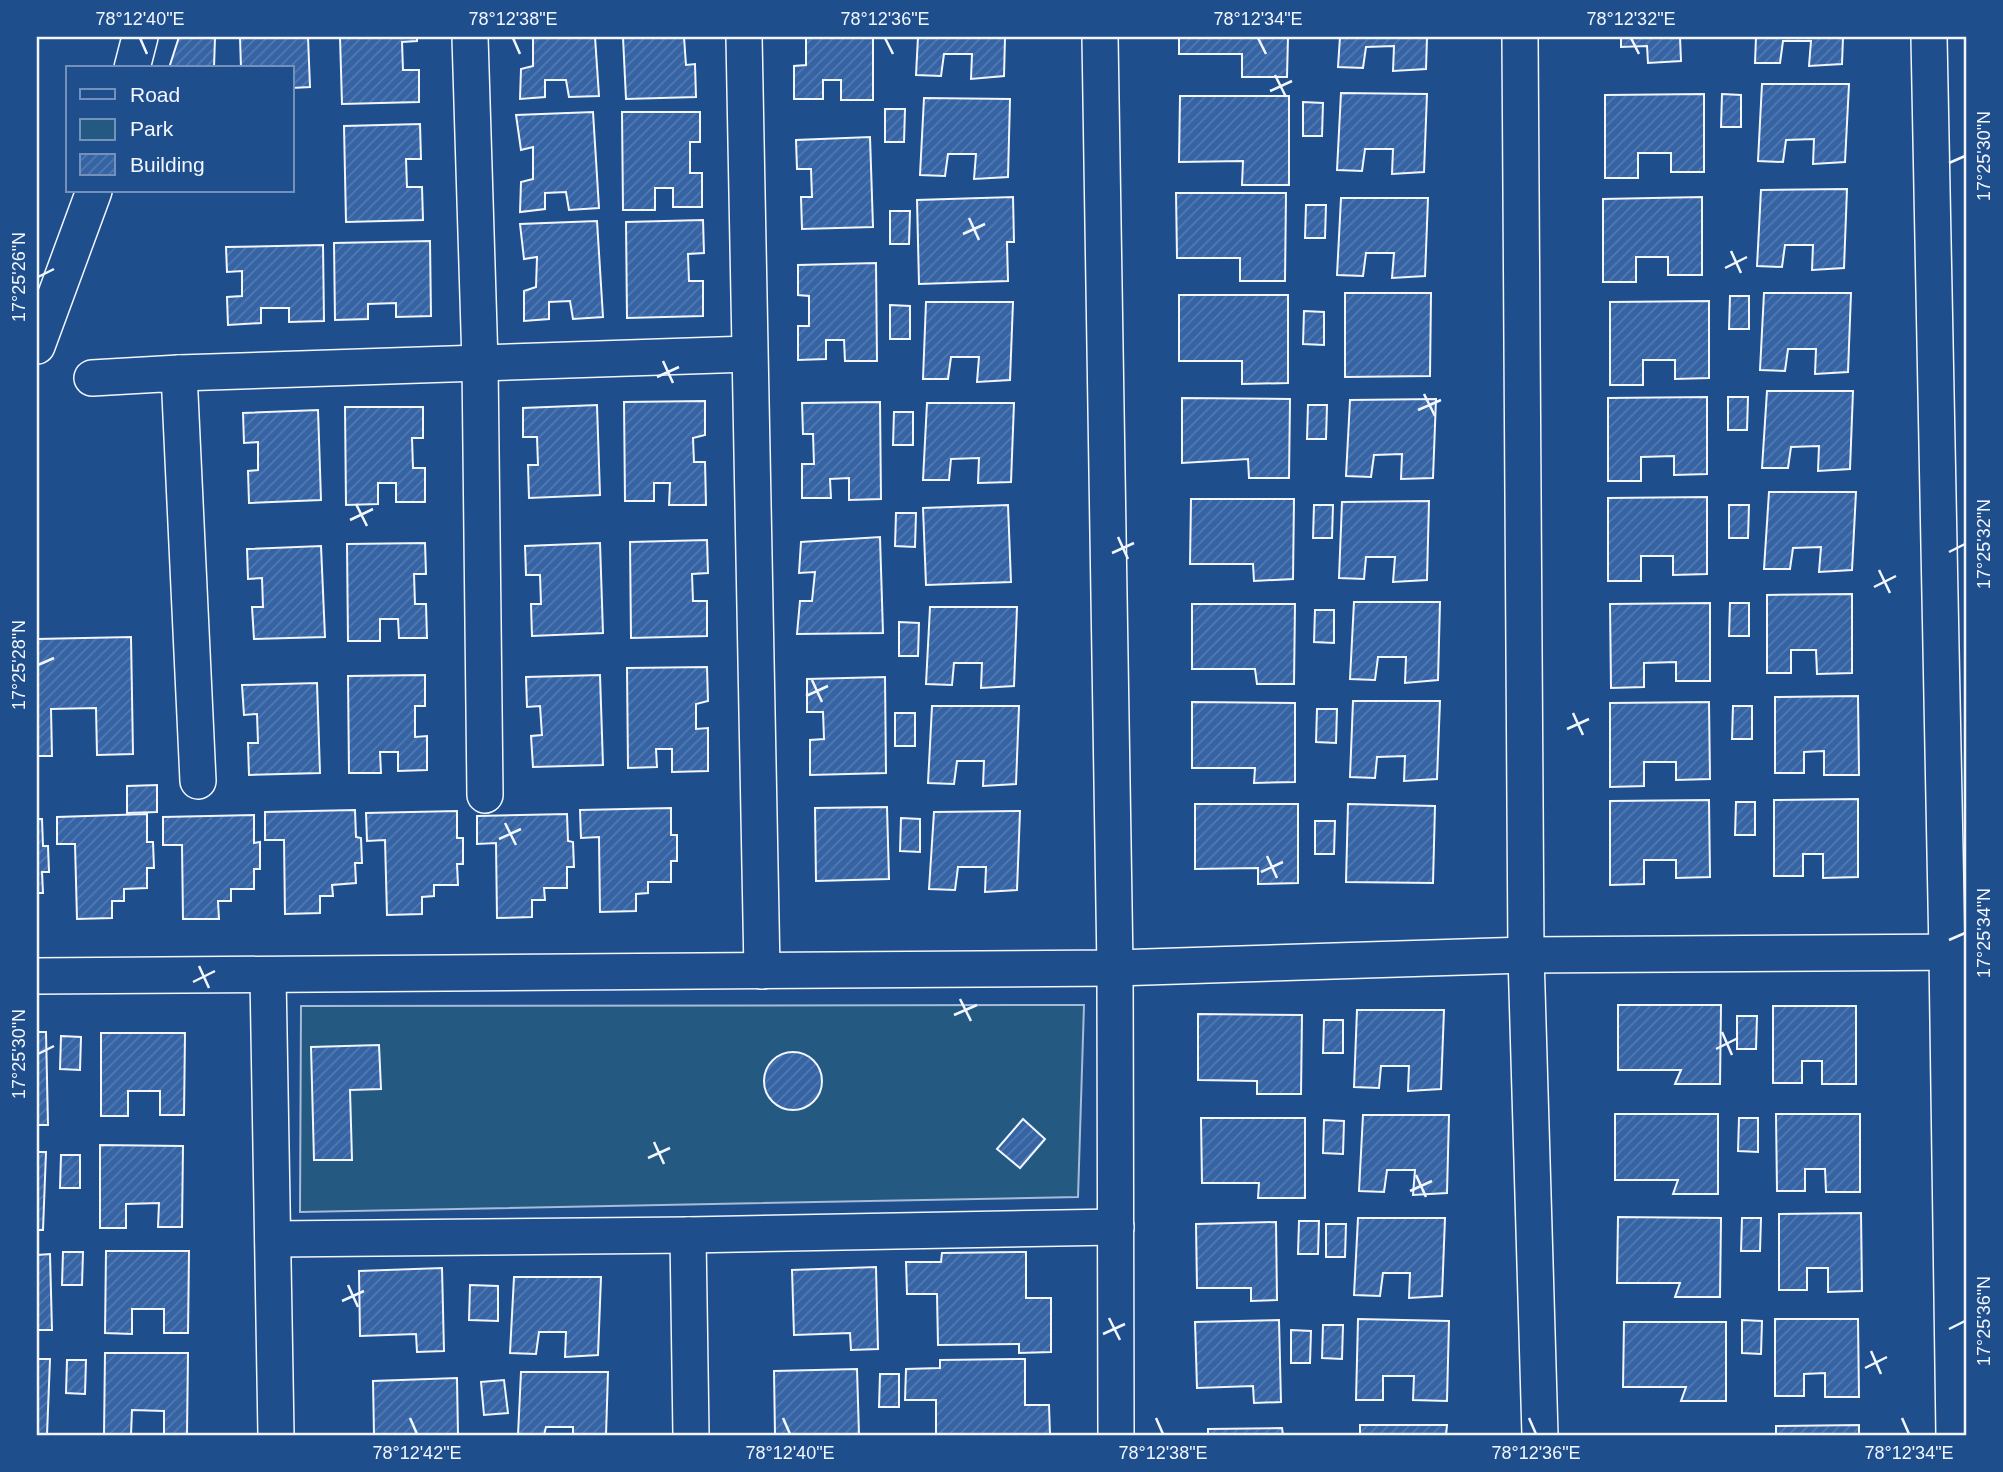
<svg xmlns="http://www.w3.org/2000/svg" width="2003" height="1472" font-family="Helvetica,sans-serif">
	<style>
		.park { fill: #245a82; stroke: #a8bbd7; stroke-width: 2 }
		.building { fill: url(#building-hatch); stroke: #f2f6ff; stroke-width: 2 }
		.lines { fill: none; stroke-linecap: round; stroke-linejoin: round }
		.minor-casing { stroke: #f2f6ff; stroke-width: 38 }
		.minor { stroke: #1f4e8c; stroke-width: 35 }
		.ticks { fill: none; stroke: #f2f6ff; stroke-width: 2.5 }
		.neatline { fill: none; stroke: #f2f6ff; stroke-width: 2.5 }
		.ticks-label { font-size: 18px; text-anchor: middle; fill: #f2f6ff }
	</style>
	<defs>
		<pattern id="building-hatch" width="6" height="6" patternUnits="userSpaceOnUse" patternTransform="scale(1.75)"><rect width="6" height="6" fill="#3563a3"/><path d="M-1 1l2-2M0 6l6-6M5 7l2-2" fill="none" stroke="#537ab1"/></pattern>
	</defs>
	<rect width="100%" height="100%" fill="#1f4e8c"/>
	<!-- park -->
	<polygon class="park" points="1084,1005 1078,1197 300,1212 301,1006"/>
	<!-- building -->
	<g class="building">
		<polygon points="179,37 215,37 214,68 169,68"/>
		<polygon points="240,37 308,37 310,87 292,88 292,68 241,68"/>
		<polygon points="340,37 417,37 417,41 402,42 403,70 419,70 419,102 342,104"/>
		<polygon points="533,37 595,37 599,96 569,97 566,80 545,80 545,97 520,99 521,69 533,66"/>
		<polygon points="623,37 684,37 686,65 695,64 696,97 626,99"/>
		<polygon points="806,37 873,37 873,100 841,100 841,80 823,80 823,99 794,99 794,66 806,65"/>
		<polygon points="918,37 1005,37 1004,76 971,79 972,54 944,54 941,76 916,75"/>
		<polygon points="1179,37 1288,37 1287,77 1242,77 1242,54 1179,54"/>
		<polygon points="1340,37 1427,37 1426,69 1393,71 1394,46 1366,47 1363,68 1338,67"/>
		<polygon points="1621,37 1680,37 1681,61 1648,63 1647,46 1621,47"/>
		<polygon points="1756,37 1843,37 1842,64 1809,66 1811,41 1783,41 1780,63 1755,63"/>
		<polygon points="1762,84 1849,84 1845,162 1813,164 1814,139 1786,140 1783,162 1758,161"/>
		<polygon points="1341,93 1427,94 1424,172 1392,174 1393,149 1365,149 1362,171 1337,170"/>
		<polygon points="1704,94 1704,172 1671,172 1671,153 1638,153 1638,178 1605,178 1605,95"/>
		<polygon points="1722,94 1741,95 1741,127 1721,127"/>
		<polygon points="1180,96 1289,96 1289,185 1242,185 1243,161 1179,162"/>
		<polygon points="924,98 1010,99 1008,177 974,179 976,154 948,154 945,176 920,175"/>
		<polygon points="1303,102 1323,103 1322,136 1303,136"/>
		<polygon points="885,109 905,109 904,142 885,142"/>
		<polygon points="593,112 599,208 569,210 566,192 545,193 545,209 520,212 521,182 533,179 533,147 521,150 516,115"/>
		<polygon points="622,112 700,112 700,142 690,142 690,173 702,173 702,207 673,207 673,188 655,188 655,210 623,210"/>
		<polygon points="420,124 421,159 406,159 407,187 422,187 423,220 346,222 344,126"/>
		<polygon points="870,137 873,227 802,229 801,197 812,197 811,169 797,169 796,140"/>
		<polygon points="1847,189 1844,268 1812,270 1813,245 1785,245 1782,267 1757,266 1761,190"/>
		<polygon points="1176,193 1286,193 1285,281 1240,281 1240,258 1177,258"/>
		<polygon points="1013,197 1014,242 1007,242 1008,281 919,284 917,200"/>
		<polygon points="1702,197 1702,275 1668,275 1668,257 1636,257 1636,282 1603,282 1603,199"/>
		<polygon points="1341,198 1428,198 1425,276 1392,278 1394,253 1366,253 1363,276 1337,275"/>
		<polygon points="1306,205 1326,205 1325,238 1305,238"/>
		<polygon points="890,211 910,211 909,244 890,244"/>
		<polygon points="703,220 704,253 688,254 689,281 703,281 703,316 627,318 626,222"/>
		<polygon points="597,221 603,317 573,319 570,301 549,302 549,319 524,321 524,291 536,287 537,257 524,259 520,224"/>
		<polygon points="430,241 431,316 396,317 396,303 368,304 368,319 335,320 334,243"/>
		<polygon points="323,245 324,321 289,322 289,308 261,308 261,323 228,325 227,297 242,296 242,271 227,272 226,247"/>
		<polygon points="876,263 877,361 845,361 844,340 826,340 826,359 798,360 798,326 809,326 809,296 798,295 798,265"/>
		<polygon points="1345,293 1431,293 1430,376 1345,377"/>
		<polygon points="1764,293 1851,293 1848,372 1815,374 1816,349 1788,349 1785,371 1760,370"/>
		<polygon points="1179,295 1288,295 1288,383 1242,384 1242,361 1179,361"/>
		<polygon points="1730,296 1749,296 1749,329 1729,329"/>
		<polygon points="1709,301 1709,378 1675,379 1675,360 1643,360 1643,385 1610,385 1610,302"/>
		<polygon points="926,302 1013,302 1010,380 977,382 979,357 951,357 948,379 923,379"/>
		<polygon points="890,305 910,306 910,339 890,339"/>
		<polygon points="1304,311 1324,312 1324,345 1303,344"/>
		<polygon points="1767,391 1853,391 1850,469 1818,471 1819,446 1791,447 1788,468 1762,468"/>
		<polygon points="1707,397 1707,474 1674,475 1674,456 1641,457 1641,481 1608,481 1608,398"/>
		<polygon points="1728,397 1748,397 1747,430 1728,430"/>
		<polygon points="1182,398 1290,399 1289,478 1249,478 1248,459 1182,463"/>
		<polygon points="1436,399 1433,478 1401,479 1402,454 1374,455 1371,477 1346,476 1350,400"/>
		<polygon points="705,401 705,435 693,438 694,462 705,462 706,505 669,505 670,483 654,483 654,501 625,501 624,402"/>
		<polygon points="880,402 881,499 849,500 849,478 830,479 831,498 802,498 802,464 814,464 813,434 803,434 802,403"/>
		<polygon points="927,403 1014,403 1011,482 978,483 979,458 951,459 949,480 923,480"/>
		<polygon points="597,405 600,495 529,498 528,465 538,465 537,437 523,437 523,408"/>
		<polygon points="1308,405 1327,405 1326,439 1307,439"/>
		<polygon points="345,407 423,407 423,438 412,438 413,468 425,468 425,502 396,502 396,483 378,483 378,504 346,505"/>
		<polygon points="318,410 321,500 249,503 248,471 258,470 258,442 244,443 243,413"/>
		<polygon points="894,412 913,412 913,445 893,445"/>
		<polygon points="1769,492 1856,492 1852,570 1819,572 1821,547 1793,548 1790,569 1764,569"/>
		<polygon points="1707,497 1707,574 1673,575 1673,556 1641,556 1641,581 1608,581 1608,498"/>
		<polygon points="1191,499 1294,499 1293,579 1254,581 1253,564 1190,564"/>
		<polygon points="1429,501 1427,580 1393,582 1395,557 1366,557 1364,579 1339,578 1342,502"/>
		<polygon points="1008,505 1011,582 926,585 923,508"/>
		<polygon points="1314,505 1333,505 1332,538 1313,538"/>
		<polygon points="1729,505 1749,505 1748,538 1729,538"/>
		<polygon points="896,513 916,513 915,547 895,546"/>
		<polygon points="880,537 883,633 797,634 800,601 812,601 815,572 799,573 801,542"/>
		<polygon points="707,540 708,573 692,574 693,601 707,601 707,636 631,638 630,542"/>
		<polygon points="425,543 426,574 414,574 415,604 426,604 427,638 399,638 398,619 380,619 380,641 348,641 347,544"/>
		<polygon points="600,543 603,633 532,636 531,604 541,604 540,575 526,575 525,546"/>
		<polygon points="321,546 325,637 254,639 252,607 263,607 262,578 248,579 247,549"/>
		<polygon points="1852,594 1852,673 1817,674 1816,650 1791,650 1791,673 1767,673 1767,595"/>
		<polygon points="1354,602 1440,602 1438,680 1405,683 1406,657 1378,657 1375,680 1350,679"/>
		<polygon points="1710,603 1710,681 1676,681 1676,662 1644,663 1644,687 1611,688 1610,604"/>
		<polygon points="1730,603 1749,603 1749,636 1729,636"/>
		<polygon points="1192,604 1295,604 1294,684 1257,684 1255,669 1192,669"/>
		<polygon points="930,607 1017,607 1014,686 981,688 982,663 954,663 952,685 926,684"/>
		<polygon points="1315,610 1334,610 1334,643 1314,642"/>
		<polygon points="899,622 919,623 918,656 899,656"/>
		<polygon points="131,637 133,754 97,755 96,708 51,709 52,756 37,756 37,639"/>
		<polygon points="707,667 708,701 696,704 696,729 708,728 708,771 672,772 672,749 656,749 657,767 628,768 627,668"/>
		<polygon points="425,675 425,706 415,706 415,737 427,736 427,770 398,771 398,752 380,752 381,773 349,773 348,676"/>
		<polygon points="600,675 603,765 533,767 531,736 542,735 540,706 527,707 526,677"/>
		<polygon points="885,677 886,773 810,775 810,740 824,739 823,712 807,712 807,679"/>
		<polygon points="317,683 320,773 249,775 248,743 258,743 257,714 244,715 242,685"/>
		<polygon points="1858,696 1859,775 1824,775 1824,751 1804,752 1804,773 1775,773 1775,697"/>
		<polygon points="1353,701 1440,701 1437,779 1404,781 1405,756 1377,757 1375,778 1350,777"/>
		<polygon points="1192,702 1295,703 1295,782 1254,783 1255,768 1192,768"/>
		<polygon points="1709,702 1710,779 1676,780 1676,762 1644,762 1644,786 1610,787 1610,703"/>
		<polygon points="932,706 1019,706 1016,784 983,786 984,761 957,761 954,784 928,783"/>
		<polygon points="1733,706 1752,706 1752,739 1732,739"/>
		<polygon points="1317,709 1337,709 1336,743 1316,742"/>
		<rect x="895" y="713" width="20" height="33"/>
		<polygon points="157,785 157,812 127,813 127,786"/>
		<polygon points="1858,799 1858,877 1823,878 1823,854 1803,854 1803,876 1774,876 1774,800"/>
		<polygon points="1709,800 1710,877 1676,878 1676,860 1644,860 1644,884 1610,885 1610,801"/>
		<polygon points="1736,802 1755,802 1755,835 1735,835"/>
		<polygon points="1195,804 1298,804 1298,883 1258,884 1258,868 1195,869"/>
		<polygon points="1348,804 1435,806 1433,883 1346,882"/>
		<polygon points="887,807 889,879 816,881 815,808"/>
		<polygon points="671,808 671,835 677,835 677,861 671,861 671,882 648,882 648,893 636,894 636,911 600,912 599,837 581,838 580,810"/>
		<polygon points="355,810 356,837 361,838 362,863 355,863 356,883 332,885 333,896 320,896 320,913 285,914 284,840 265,840 265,812"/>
		<polygon points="457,811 457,838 463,838 463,864 457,864 458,885 434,885 434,896 422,897 422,914 387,915 385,840 367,841 366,813"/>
		<polygon points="1020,811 1017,890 985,892 986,867 958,867 955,890 929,889 934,812"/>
		<polygon points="147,814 147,842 153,842 154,868 147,868 147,888 124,889 124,901 112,901 112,918 77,919 75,844 57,844 57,817"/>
		<polygon points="567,814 568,841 573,842 574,867 567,867 567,888 544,888 545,900 532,900 532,917 497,918 496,843 477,844 477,816"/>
		<polygon points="254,815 254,843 260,842 260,869 254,869 254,889 231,889 231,901 218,901 219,919 183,919 182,845 163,845 163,817"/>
		<polygon points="901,818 920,819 920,852 900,851"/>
		<polygon points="37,819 42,819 43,846 48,846 49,872 42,872 43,893 37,893"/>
		<polygon points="1315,821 1335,821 1334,854 1315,854"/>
		<polygon points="1618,1005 1721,1005 1720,1084 1675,1084 1681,1070 1618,1070"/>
		<polygon points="1773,1006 1856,1006 1856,1084 1822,1084 1822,1061 1802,1061 1802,1083 1773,1083"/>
		<polygon points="1357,1010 1444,1010 1441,1089 1408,1091 1409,1066 1381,1066 1379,1088 1354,1087"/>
		<polygon points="1198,1014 1302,1015 1301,1094 1257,1094 1257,1081 1198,1080"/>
		<polygon points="1737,1016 1757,1016 1756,1049 1737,1049"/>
		<polygon points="1324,1020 1343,1020 1343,1053 1323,1053"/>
		<polygon points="37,1032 46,1032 48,1125 37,1125"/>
		<polygon points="101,1033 185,1033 184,1115 160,1115 160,1091 128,1091 128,1116 101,1116"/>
		<polygon points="61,1036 81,1037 80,1070 60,1069"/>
		<polygon points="379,1045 381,1089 350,1090 352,1160 314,1160 311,1047"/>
		<circle cx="793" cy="1081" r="29"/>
		<polygon points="1615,1114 1718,1114 1718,1194 1673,1194 1678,1180 1615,1180"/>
		<polygon points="1776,1114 1860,1114 1860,1192 1826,1192 1825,1169 1805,1169 1805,1191 1777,1191"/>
		<polygon points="1363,1115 1449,1115 1447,1193 1413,1195 1415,1170 1387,1170 1384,1192 1359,1191"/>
		<polygon points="1201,1118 1305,1118 1305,1198 1258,1198 1259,1183 1202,1183"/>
		<polygon points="1739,1118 1758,1118 1758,1152 1738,1151"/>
		<polygon points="1023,1119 1045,1139 1020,1168 997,1149"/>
		<polygon points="1324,1120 1344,1121 1343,1154 1323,1153"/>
		<polygon points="100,1145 183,1146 182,1227 158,1227 159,1203 126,1204 126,1228 100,1228"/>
		<polygon points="37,1152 46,1152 43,1230 37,1230"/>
		<polygon points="61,1155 80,1155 80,1188 60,1188"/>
		<polygon points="1861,1213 1862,1291 1828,1292 1828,1268 1807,1268 1807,1290 1779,1290 1779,1214"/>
		<polygon points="1618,1217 1721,1218 1720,1297 1675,1297 1680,1283 1617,1283"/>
		<polygon points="1358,1218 1445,1218 1442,1296 1409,1298 1410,1273 1383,1273 1380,1296 1354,1295"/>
		<polygon points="1742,1218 1761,1218 1760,1251 1741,1251"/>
		<polygon points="1299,1221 1319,1221 1318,1254 1298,1254"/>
		<polygon points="1276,1222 1277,1300 1251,1301 1251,1288 1197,1288 1196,1224"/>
		<polygon points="1326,1224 1346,1224 1345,1257 1326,1257"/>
		<polygon points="106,1251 189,1251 188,1333 164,1333 164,1309 132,1309 132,1334 105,1333"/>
		<polygon points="63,1252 83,1252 82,1285 62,1285"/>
		<polygon points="1026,1252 1026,1298 1051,1298 1051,1352 1019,1353 1019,1344 938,1345 937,1294 907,1294 906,1262 941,1262 942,1253"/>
		<polygon points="50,1254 52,1330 37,1330 37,1255"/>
		<polygon points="876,1267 878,1349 851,1350 850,1333 794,1335 792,1270"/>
		<polygon points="442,1268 444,1351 417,1352 416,1334 360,1336 359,1271"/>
		<polygon points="514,1277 601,1277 598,1355 565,1357 566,1332 539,1332 536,1354 510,1353"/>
		<polygon points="470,1285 498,1286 498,1321 469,1320"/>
		<polygon points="1358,1319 1449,1321 1447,1401 1413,1400 1414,1376 1383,1376 1383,1400 1356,1400"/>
		<polygon points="1775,1319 1858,1319 1859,1397 1825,1397 1825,1373 1804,1374 1804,1396 1775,1396"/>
		<polygon points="1279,1320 1281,1402 1254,1403 1253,1386 1197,1388 1195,1322"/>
		<polygon points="1742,1320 1762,1321 1761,1354 1742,1353"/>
		<polygon points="1624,1322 1726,1322 1726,1401 1681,1401 1686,1387 1623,1387"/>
		<polygon points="1323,1325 1343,1325 1342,1359 1322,1358"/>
		<polygon points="1291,1330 1311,1331 1310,1363 1291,1363"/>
		<polygon points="105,1353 188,1353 187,1435 164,1435 164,1411 132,1410 131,1435 104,1435"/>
		<polygon points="37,1359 50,1359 47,1435 37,1435"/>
		<polygon points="1025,1359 1025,1405 1049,1405 1050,1435 936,1435 936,1400 905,1400 906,1369 940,1368 940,1360"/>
		<polygon points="67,1360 86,1360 85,1394 66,1393"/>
		<polygon points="857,1369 859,1435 775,1435 774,1371"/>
		<polygon points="521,1372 608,1372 606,1435 573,1435 573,1427 546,1427 544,1435 518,1435"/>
		<polygon points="880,1374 899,1374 899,1407 879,1407"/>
		<polygon points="457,1378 458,1435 374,1435 373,1381"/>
		<polygon points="504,1380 508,1413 484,1415 481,1382"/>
		<polygon points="1360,1425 1447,1425 1446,1435 1360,1435"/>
		<polygon points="1859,1425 1859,1435 1776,1435 1776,1426"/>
		<polygon points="1282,1428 1283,1435 1208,1435 1208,1429"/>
	</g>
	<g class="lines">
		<!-- minor casing -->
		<g class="minor-casing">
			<g id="minor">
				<polyline points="470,37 480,363 485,795"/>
				<polyline points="744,37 762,971"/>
				<polyline points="1100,37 1115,968 1116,1435"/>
				<polyline points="1520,37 1526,955 1540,1435"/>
				<polyline points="1929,37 1947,953 1954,1435"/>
				<polyline points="132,68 140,37"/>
				<polyline points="37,346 94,191"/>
				<polyline points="179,373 749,354"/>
				<polyline points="92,378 179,373 198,781"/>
				<polyline points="268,975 276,1435"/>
				<polyline points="37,976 1115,968 1526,955 1966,952"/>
				<polyline points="688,1235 691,1435"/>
				<polyline points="273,1239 688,1235 1116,1227"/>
			</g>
		</g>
		<!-- minor -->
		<use href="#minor" class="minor"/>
	</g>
	<!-- ticks -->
	<path class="ticks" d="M140 38 147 54M513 38 520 54M885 38 893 54M1258 38 1266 54M1631 38 1639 54M1275 75 1286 97M1270 91 1292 81M1949 163 1965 156M969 218 979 240M963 234 985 224M1731 251 1741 273M1725 268 1747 257M38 277 54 269M663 361 673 383M657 377 679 367M1424 394 1435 416M1418 410 1441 400M356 504 367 526M350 520 373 509M1118 537 1128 559M1949 552 1965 544M1112 553 1134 543M1879 570 1890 593M1874 587 1896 576M38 665 54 658M812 680 822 702M806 696 828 686M1573 713 1583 735M1567 729 1589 719M505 823 516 845M499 839 521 829M1267 856 1277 878M1261 872 1283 862M1949 940 1965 933M199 966 209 988M193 982 215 971M960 999 971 1021M954 1015 977 1005M1722 1032 1732 1055M1716 1049 1738 1038M38 1054 54 1046M654 1142 664 1164M648 1158 670 1148M1416 1175 1426 1197M1410 1191 1432 1181M348 1285 358 1307M342 1301 364 1291M1109 1318 1120 1340M1949 1329 1965 1321M1103 1334 1125 1324M1871 1351 1881 1374M1865 1368 1887 1357M410 1418 417 1434M783 1418 790 1434M1156 1418 1163 1434M1529 1418 1536 1434M1902 1418 1909 1434"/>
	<!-- border -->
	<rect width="2003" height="1472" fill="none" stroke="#1f4e8c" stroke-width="77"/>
	<!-- legend -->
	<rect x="66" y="66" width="228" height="126" fill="#1f4e8c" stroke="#7391ba" stroke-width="2"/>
	<rect x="80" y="89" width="35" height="10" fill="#1f4e8c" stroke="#7391ba" stroke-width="2"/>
	<text x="130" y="102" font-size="21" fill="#f2f6ff">Road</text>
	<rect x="80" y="119" width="35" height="21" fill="#245a82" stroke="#7391ba" stroke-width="2"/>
	<text x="130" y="136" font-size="21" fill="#f2f6ff">Park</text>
	<rect x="80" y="154" width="35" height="21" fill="url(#building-hatch)" stroke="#7391ba" stroke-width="2"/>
	<text x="130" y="172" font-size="21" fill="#f2f6ff">Building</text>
	<rect x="38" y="38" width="1927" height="1396" class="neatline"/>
	<g class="ticks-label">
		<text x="140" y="25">78°12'40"E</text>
		<text x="513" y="25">78°12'38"E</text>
		<text x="885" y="25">78°12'36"E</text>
		<text x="1258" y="25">78°12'34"E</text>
		<text x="1631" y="25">78°12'32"E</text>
		<text transform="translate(1984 156) rotate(-90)" y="6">17°25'30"N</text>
		<text transform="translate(19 277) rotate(-90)" y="6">17°25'26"N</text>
		<text transform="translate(1984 544) rotate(-90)" y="6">17°25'32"N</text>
		<text transform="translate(19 665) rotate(-90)" y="6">17°25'28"N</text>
		<text transform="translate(1984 933) rotate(-90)" y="6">17°25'34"N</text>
		<text transform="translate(19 1054) rotate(-90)" y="6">17°25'30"N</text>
		<text transform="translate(1984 1321) rotate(-90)" y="6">17°25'36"N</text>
		<text x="417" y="1459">78°12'42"E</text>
		<text x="790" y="1459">78°12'40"E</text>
		<text x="1163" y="1459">78°12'38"E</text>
		<text x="1536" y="1459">78°12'36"E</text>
		<text x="1909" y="1459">78°12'34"E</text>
	</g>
</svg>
